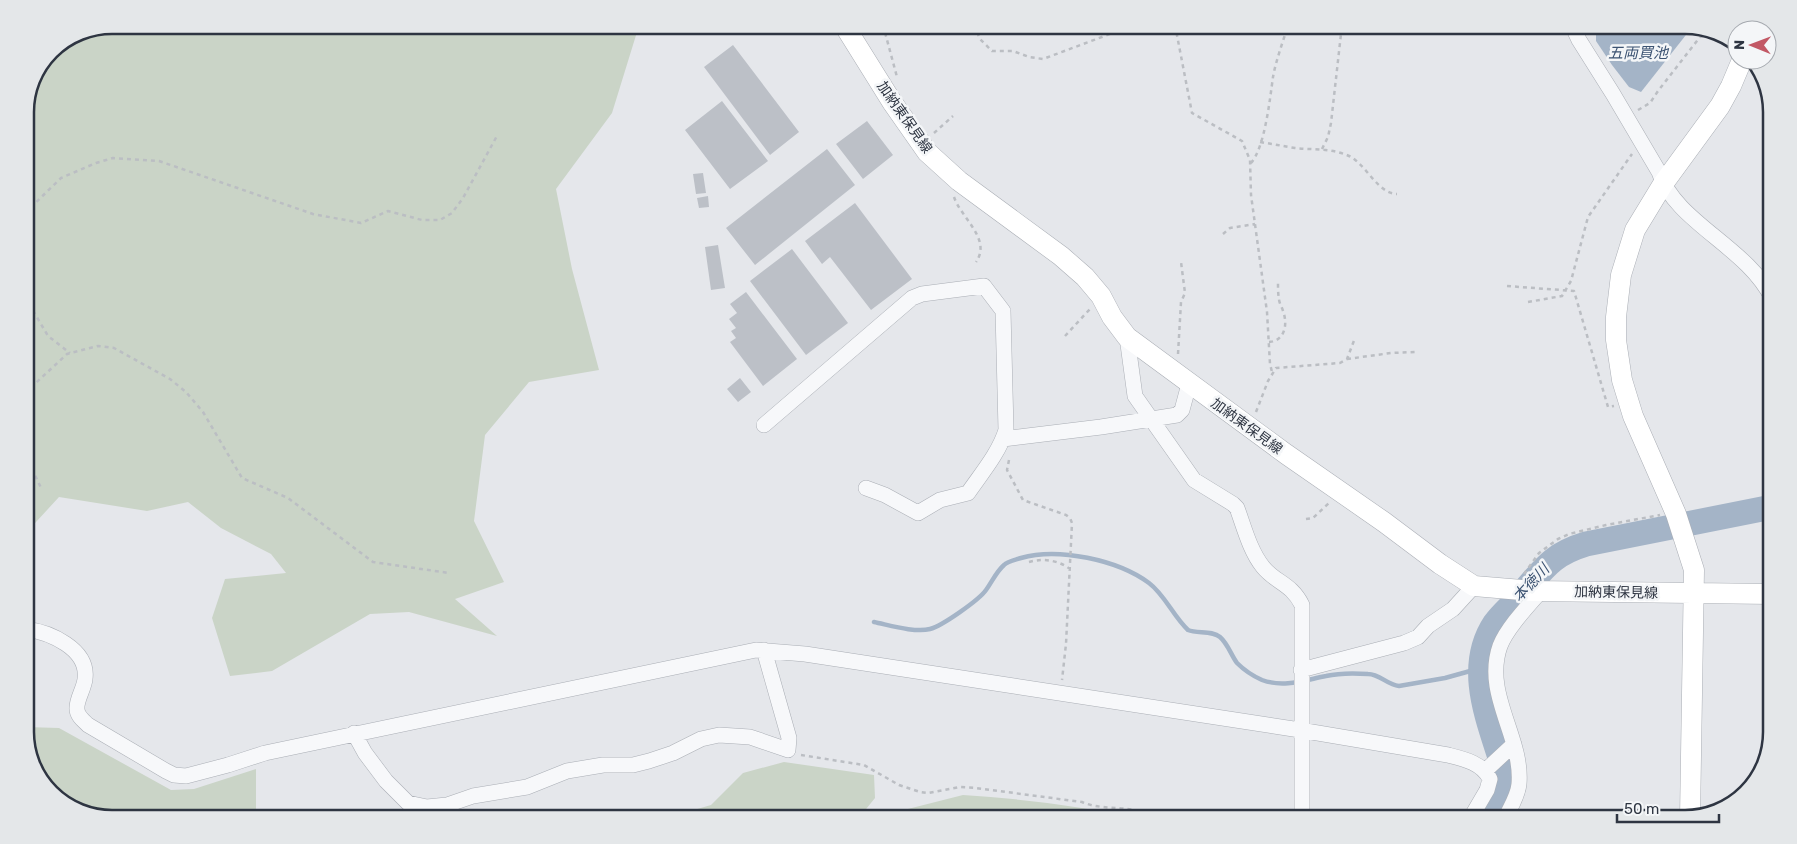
<svg xmlns="http://www.w3.org/2000/svg" width="1797" height="844" viewBox="0 0 1797 844" font-family="Rubik,'Noto Sans JP',sans-serif">
<rect width="100%" height="100%" fill="#e5e7eb"/>
<path fill="#cad4c7" d="M111,25H524L536,34L541,25H642L637,32L612,113L556,189L572,269L599,370L529,382L485,435L474,521L504,582L455,599L497,636L409,612L370,614L272,671L230,676L212,618L225,579L286,573L271,554L221,528L188,502L147,511L59,497L25,534V106L51,50L79,31Z
M25,727L59,728L171,790L194,789L256,769V819H111L78,812L43,785L25,739Z
M784,762L874,775L875,798L858,819H663L711,805L743,773Z
M963,795C1023,799 1082,806 1140,819H892L900,811Z"/>
<path fill="#a4b4c7" d="M1596,25H1686L1693,26L1641,92L1629,87L1612,65L1596,41Z"/>
<g fill="none" stroke-linecap="round" stroke-linejoin="round">
<path stroke="#a4b4c7" stroke-width="4.5" d="M874,622C889,625 915,633 930,629C942,626 979,600 986,590C992,582 996,572 1004,565C1008,561 1015,560 1021,558C1058,547 1118,560 1149,583C1165,595 1173,616 1188,630C1197,634 1212,630 1220,637C1228,644 1231,655 1237,663C1244,670 1253,676 1262,680C1284,688 1305,680 1326,676C1339,673 1354,673 1368,674C1380,674 1387,685 1399,686L1445,678L1481,668"/>
<path stroke="#a4b4c7" stroke-width="25" d="M1486,819C1496,802 1503,787 1503,767C1489,721 1465,668 1495,623C1503,612 1515,603 1523,592C1545,567 1553,554 1586,544L1772,507"/>
</g>
<path fill="#bcc0c7" d="M733,45L799,132L770,155L704,67Z
M722,101L768,161L730,189L685,130Z
M867,121L893,155L863,179L836,144Z
M827,149L855,185L755,265L726,228Z
M703,173L706,193L696,194L693,174Z
M708,196L709,207L699,208L697,198Z
M855,203L912,279L871,310L830,257L822,264L805,241Z
M718,245L725,288L711,290L705,247Z
M792,249L848,323L806,355L750,281Z
M746,292L797,359L763,386L730,342L736,338L731,331L736,328L729,319L737,313L730,304Z
M740,378L751,392L738,402L727,389Z"/>
<g fill="none" stroke-linecap="round" stroke-linejoin="round">
<defs>
<path id="street" d="M1572,25L1579,40L1613,94L1659,172C1675,222 1747,247 1772,298
M1127,337L1135,396L1194,480L1233,504L1237,508C1244,527 1250,551 1263,567C1276,583 1291,583 1302,605V819
M764,425L912,298L922,294L984,286L1003,311L1006,430C999,453 981,474 968,493L940,500L918,513L885,495L866,488
M1003,439L1101,427L1177,415L1182,410L1189,384
M25,629C50,632 89,649 85,679C84,689 76,700 77,709C77,716 84,721 88,725L166,771L174,775L186,776L228,765L265,753L756,650L805,654L1300,730L1448,755C1464,759 1482,763 1490,779L1487,790L1470,819
M1301,670L1404,643L1418,637L1428,626L1453,609L1474,586
M354,733L365,753L386,781L408,803L427,807L447,805L473,796L527,787L567,771L603,765H633L649,761L673,753L701,739L719,735L750,737L788,750L789,738L764,650
M1486,770L1514,744
M1505,819C1510,808 1518,796 1519,784C1523,737 1483,694 1500,646C1507,628 1528,606 1541,591"/>
<path id="secondary" d="M844,25L892,102L927,152L959,181L1061,256L1085,277L1101,296L1112,317L1127,337L1286,454L1384,522L1440,564L1474,586L1533,591L1772,594
M1690,818L1694,570L1676,514L1633,416L1622,380L1616,340V317L1621,275L1635,230L1663,184L1720,106L1731,86L1742,60"/>
</defs>
<use href="#street" stroke="#aaaeb5" stroke-width="16"/>
<use href="#secondary" stroke="#aaaeb5" stroke-width="21"/>
<path stroke="#bbbec3" stroke-width="2.5" stroke-dasharray="4 4" stroke-linecap="butt" d="M883,25L897,77
M974,25L980,39L992,51H1013L1029,57L1043,59L1134,25
M1175,25L1192,113L1242,141L1250,160L1251,195L1267,312L1270,364L1272,372
M1638,110L1650,103L1658,91L1700,37L1718,32
M934,133L953,116
M1260,142C1272,144 1283,146 1295,148C1313,150 1332,148 1349,156C1366,164 1378,194 1397,194
M1322,149L1328,137L1331,123L1342,25
M1251,163C1265,147 1270,98 1273,77C1276,60 1283,42 1288,25
M954,197C961,218 992,239 976,262
M25,213L61,178L96,163L113,158L159,161L313,214L361,223L388,211L422,220H440L452,213L463,198L498,134
M1223,234L1230,228L1255,224
M1507,286L1574,291L1608,407L1614,406
M25,297L48,336L70,353
M1528,302L1562,296L1571,281L1588,217L1632,154
M1065,336L1090,309
M1269,342C1285,341 1288,324 1283,311C1282,307 1279,303 1279,299C1278,294 1278,288 1278,283
M1178,354L1181,302L1185,293L1181,262
M1347,359L1391,353L1415,352
M25,393L67,354L98,346L114,348L170,379L186,392L203,412L242,478L288,498L373,562L449,573
M1256,412L1268,381L1276,368L1340,363L1347,359L1355,338
M25,454L42,490
M1009,460L1007,470L1023,500L1066,515L1070,518L1072,523L1066,644L1062,680
M1306,519L1313,518L1329,503
M1029,562C1043,558 1058,560 1070,569
M1524,574L1539,553L1558,539L1569,534L1606,525L1660,515
M801,755L864,765L899,785L920,792L928,793L960,787L976,788L1082,802C1101,810 1119,806 1138,811C1147,813 1157,816 1166,819"/>
<use href="#street" stroke="#f7f8fa" stroke-width="15"/>
<use href="#secondary" stroke="#fff" stroke-width="20"/>
</g>
<g text-anchor="middle" stroke-width="5" stroke-linejoin="round" paint-order="stroke">
<g font-size="14" fill="#2e3542" stroke="#f4f6f8">
<text transform="translate(905 117) rotate(55)" y="5">加納東保見線</text>
<text transform="translate(1247 426) rotate(36)" y="5">加納東保見線</text>
<text transform="translate(1616 592) rotate(1)" y="5">加納東保見線</text>
</g>
<g font-size="15" font-style="italic" fill="#3c5372" stroke="#f4f6f8">
<text x="1638" y="58">五両買池</text>
<text transform="translate(1531 583) rotate(-47)" y="5">本徳川</text>
</g>
</g>
<path d="M0 0H1797V844H0ZM112 34H1685A78 78 0 0 1 1763 112V732A78 78 0 0 1 1685 810H112A78 78 0 0 1 34 732V112A78 78 0 0 1 112 34Z" fill="#e4e7e9" fill-rule="evenodd"/>
<path fill="none" stroke="#2e3542" stroke-width="2.5" d="M112 34H1685A78 78 0 0 1 1763 112V732A78 78 0 0 1 1685 810H112A78 78 0 0 1 34 732V112A78 78 0 0 1 112 34Z"/>
<g transform="translate(1752 45) rotate(271)"><circle r="24" fill="#f4f6f8" stroke="#a5a9af"/>
<path d="M0-4L9 19L0 12L-9 19Z" fill="#c25865"/>
<text y="-8" font-size="14" font-weight="bold" text-anchor="middle" fill="#2e3542">N</text>
</g>
<path d="M1617 814v8h102v-8" fill="none" stroke="#2e3542" stroke-width="2.5"/>
<text x="1624" y="814" font-size="15" fill="#2e3542" stroke="#f4f6f8" stroke-width="4" paint-order="stroke">50 m</text>
</svg>
